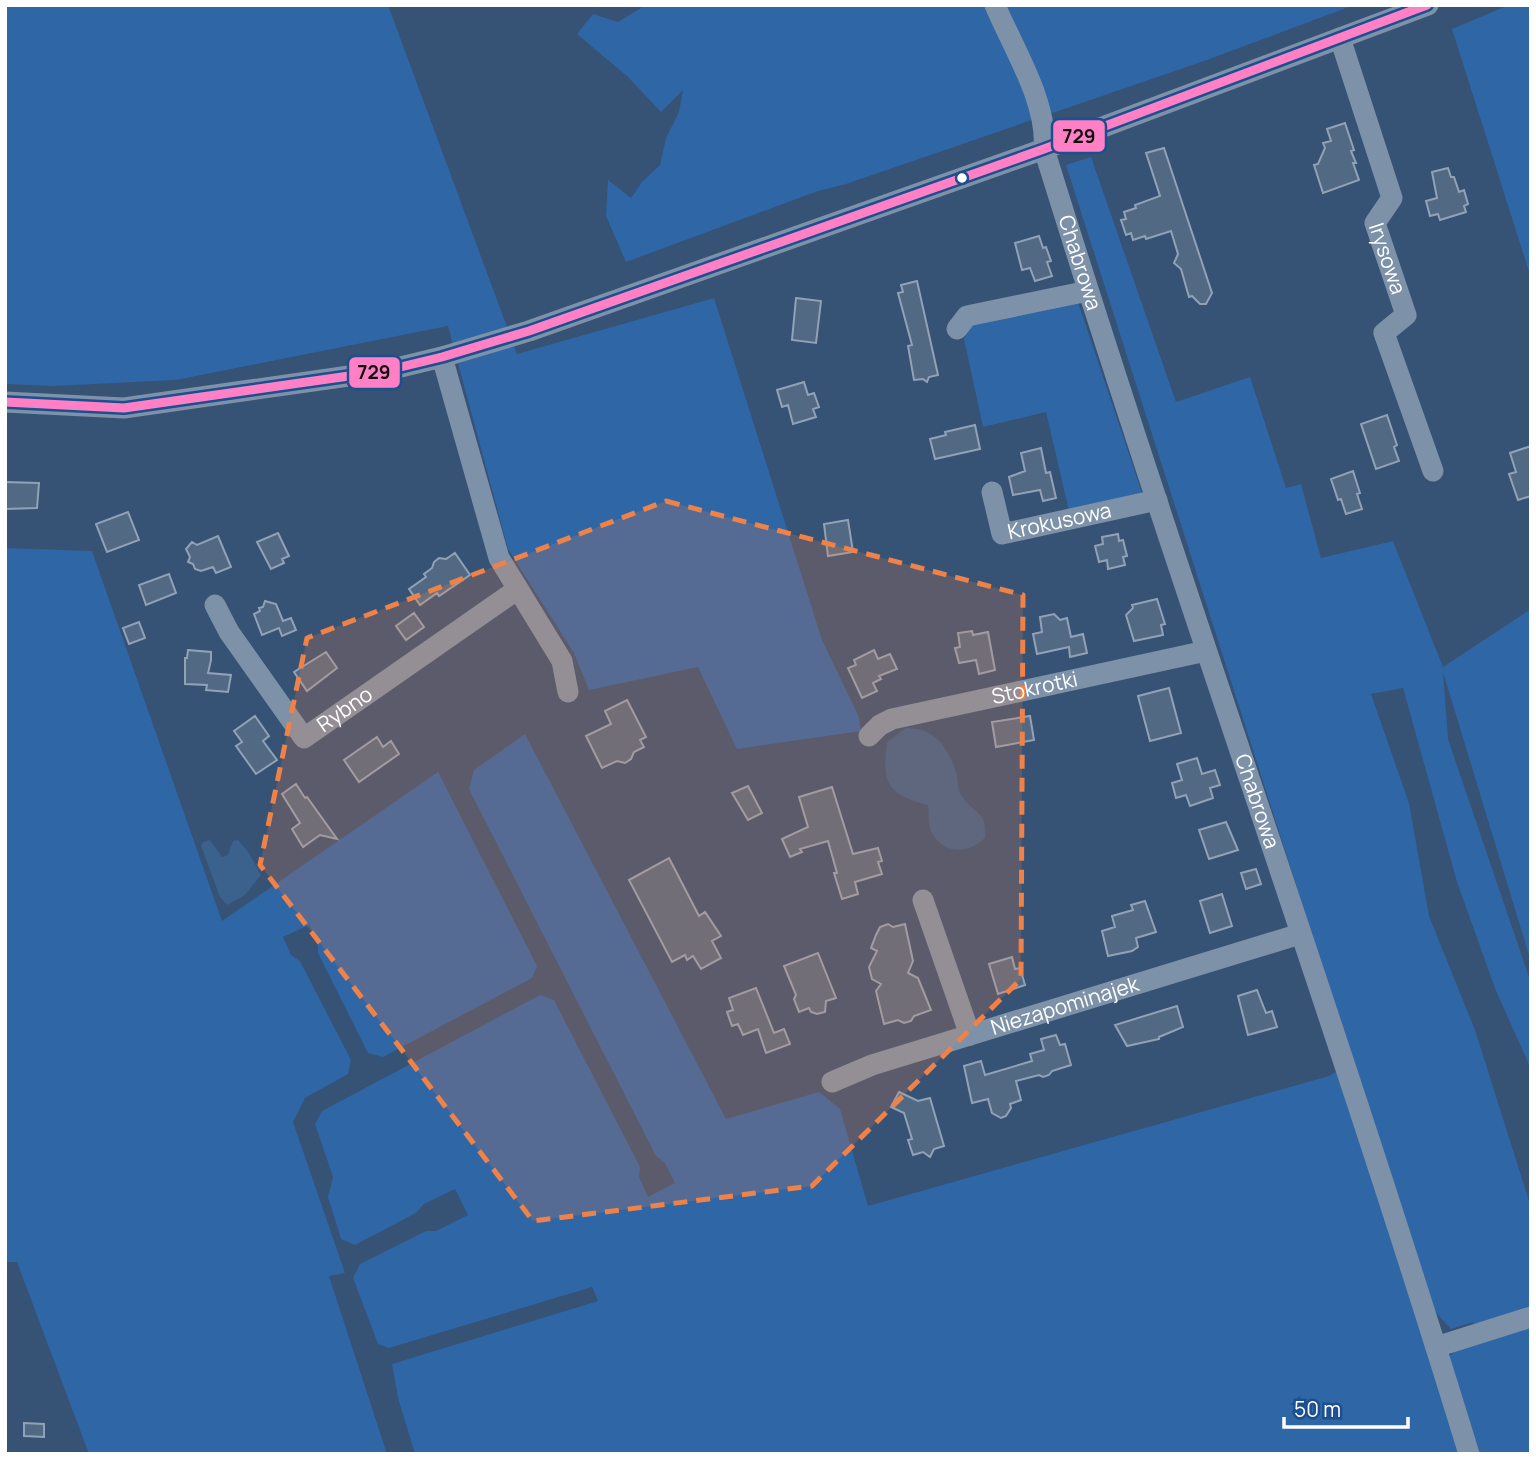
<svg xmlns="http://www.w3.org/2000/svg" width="1536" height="1459" viewBox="0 0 1536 1459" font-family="Manrope,sans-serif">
<rect width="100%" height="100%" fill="#365274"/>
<path fill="#2f66a5" d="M5,5H388L517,354L714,298L822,640L858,715L861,731L737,749L698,667L589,690L574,653L508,549L448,326L176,380L54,386L5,384Z
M640,5H1354L1207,60L846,184L818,191L626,262L606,216L608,180L631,198L642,182L660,165L666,138L679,112L683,90L661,112L628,77L577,34L593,14L618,22L641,8Z
M1509,5H1531V278L1452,29Z
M1091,157L1176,402L1250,377L1286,488L1301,484L1321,558L1393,541L1443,667L1531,609V962L1443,672L1448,739L1531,983V1069L1496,991L1457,882L1403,688L1371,694L1409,803L1429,916L1475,1030L1531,1207V1454H1475L1446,1360L1458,1348L1479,1341L1473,1322L1451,1329L1431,1307L1066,165Z
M1078,302L1143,496L1069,511L1046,412L983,427L964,339L974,322Z
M5,548L92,551L222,921L438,772L537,966L532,978L383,1057L368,1053L318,953V941L309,925L283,937L291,955L300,961L351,1060L348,1074L305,1098L293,1122L345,1273L329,1276L387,1454H89L17,1262H5Z
M525,734L726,1119L819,1092L840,1109L868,1206L1329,1076L1337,1071L1463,1454H415L398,1398L392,1364L598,1301L592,1287L389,1348L378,1344L353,1278L360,1264L426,1231H436L468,1215L455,1189L424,1204L416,1213L355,1245L341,1239L328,1197L333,1177L315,1124L322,1111L540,995L554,1000L640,1167L639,1177L648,1197L675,1183L665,1163L656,1156L469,789L474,770Z"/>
<path fill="#3b618d" d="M906,728C934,728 948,746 956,772C958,779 957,786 960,793C971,814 988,809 985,838C970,853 944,856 932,833C928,826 929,814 928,805C887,794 882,784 887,742Z
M210,840L222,857L228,855L233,841L238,840L249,853L261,875L245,895L227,905L220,897L201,846L203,842Z"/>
<path fill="#526984" stroke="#92a2b6" stroke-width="2" d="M1345,123L1354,150L1351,151L1356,163H1353L1359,180L1323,193L1314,165L1318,164L1325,148L1323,143L1331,141L1327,129Z
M1164,148L1212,293L1206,304H1200L1192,296L1189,297L1181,269L1174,263L1178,254L1171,231L1146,239L1145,236L1133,240L1131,233L1126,235L1121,220L1126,219L1124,212L1136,208L1135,205L1160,196L1146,153Z
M1448,168L1451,177H1454L1459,192L1464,190L1468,204L1464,206L1466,212L1440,220L1438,214L1430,216L1426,201L1437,198L1432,172Z
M1039,236L1043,248L1046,247L1051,261L1047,262L1052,276L1035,281L1030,268L1022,270L1015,243Z
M917,281L938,375L929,377L927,382L923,379L914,380L908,346L912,345L898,293L903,292L901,285Z
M796,298L821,301L816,343L792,340Z
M804,382L808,395L814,393L819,407L813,409L816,417L793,424L788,405L782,407L777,390Z
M1387,415L1397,445L1394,447L1399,461L1376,469L1361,424Z
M975,425L980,449L935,459L930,439L946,435L945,432Z
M1531,446V496L1518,500L1509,474L1516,472L1510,453Z
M1041,448L1046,473L1050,472L1056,498L1043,501L1040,490L1013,495L1009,477L1025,471L1021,453Z
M1353,471L1360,493L1357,494L1362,509L1346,514L1341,499L1338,500L1331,479Z
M5,482L39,483L37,508L5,509Z
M128,512L139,540L107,552L96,524Z
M848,520L853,552L828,556L824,524Z
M278,533L289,556L282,559L284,563L271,569L257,542Z
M1118,534L1119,541L1123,540L1127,556L1123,557L1125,565L1108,569L1107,560L1099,562L1095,546L1103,544L1102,537Z
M218,536L231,567L216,573L213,567L201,571L195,569L193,564L188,562L190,557L186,549L192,542L197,545Z
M455,553L470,575L439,596L437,593L420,605L409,589L426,577L424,574L432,568L434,562L439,558L446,559Z
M169,574L176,593L146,605L139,585Z
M1157,599L1165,624L1161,625L1163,635L1134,641L1126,615L1133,608L1132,605Z
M265,601L276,604L283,621L291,618L296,630L282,636L279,628L262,635L254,614L260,611L259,608L263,607Z
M414,613L424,627L406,640L396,626Z
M1054,614L1060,620L1067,618L1071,637L1083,634L1087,653L1070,657L1069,647L1037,654L1033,634L1042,632L1040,617Z
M139,622L145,638L129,644L123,628Z
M972,631L973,635L988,632L995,670L979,674L976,660L959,663L955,648L960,647L958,633Z
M188,650L211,652V660L208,673L231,675L228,692L206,690L207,685L185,684V658H187Z
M874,650L878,659L890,654L897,669L879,676L881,679L873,683L877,691L862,698L848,668L856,665L854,660Z
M326,652L337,668L307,691L294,672Z
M1169,688L1181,733L1150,741L1138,696Z
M627,700L646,737L640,740L644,747L634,752L631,759L625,763L617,761L602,768L586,736L611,724L605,711Z
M255,716L269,736L263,741L277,760L256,774L236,746L242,742L234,731Z
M1030,716L1034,740L996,747L992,722Z
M377,737L383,747L391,741L399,754L359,782L344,760Z
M1197,758L1202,774L1215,770L1220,785L1210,788L1213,798L1190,806L1186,795L1176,798L1172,783L1182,780L1177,764Z
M296,784L305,798L307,797L337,839L320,835L303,847L292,829L300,823L282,794Z
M748,786L762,813L748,820L732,793Z
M832,787L853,854L878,848L882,861L878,862L882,874L855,882L858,894L842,899L834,873H837L828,841L800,849L802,852L790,857L782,839L808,827L799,797Z
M1226,822L1238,850L1209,859L1199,830Z
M669,858L699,916L705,912L721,936L712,941L721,958L701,969L693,956L687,960L685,955L672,962L629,880Z
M1256,869L1261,884L1246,889L1241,873Z
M1222,894L1232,926L1210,933L1200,901Z
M1145,901L1156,932L1136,938L1138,947L1132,951L1108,956L1102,931L1115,927L1112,916L1133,910L1131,905Z
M888,924L893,927L905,924L913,961L908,973L918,978L931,1010L914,1016L911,1021L904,1023L898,1020L884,1024L876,991L881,984L872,979L869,967L877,951L871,948L876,935L880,927Z
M818,953L836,998L826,1001L825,1012L817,1014L811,1012L809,1008L799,1012L794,999L796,995L784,966Z
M1012,957L1015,969L1020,968L1025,985L998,994L989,964Z
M756,988L774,1033L784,1029L790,1044L766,1053L758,1029L743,1035L738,1024L732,1026L727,1012L733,1010L729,998Z
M1257,990L1266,1013L1272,1011L1277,1027L1248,1035L1238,996Z
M1177,1006L1183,1027L1159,1037V1039L1127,1046L1115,1025Z
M1056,1035L1060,1045L1065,1044L1071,1065L1052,1071L1049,1075L1043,1077L1039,1075L1016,1081L1021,1100L1010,1104L1011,1108L1006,1116L1001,1118L992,1113L988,1099L972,1103L964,1066L981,1061L985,1075L1032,1061L1030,1054L1044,1050L1041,1039Z
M899,1092L918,1101L930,1098L944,1146L934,1149L930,1157L923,1152L913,1155L908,1140L912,1139L904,1113L891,1107Z
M24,1423L44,1424V1437L24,1436Z"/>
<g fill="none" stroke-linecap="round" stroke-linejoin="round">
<g stroke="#7d92a8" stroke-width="21">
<path id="s1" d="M995,5C1013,48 1048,102 1044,149C1179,586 1335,1016 1469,1454"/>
<path id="s2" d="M1340,38L1392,198L1375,223L1406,315L1384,333L1433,471"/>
<path d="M957,329L967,316L1088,291"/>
<path d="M442,357L499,558L562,661L568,692"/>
<path d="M5,402L124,408L384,371L442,357L529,331L1044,149L1428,5"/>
<path id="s3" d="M992,492L1002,534L1157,500"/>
<path id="s4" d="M215,605L229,632L304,738L518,589"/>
<path id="s5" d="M869,736L880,725L892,719L1206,651"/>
<path d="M923,900L970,1035"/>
<path id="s6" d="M832,1082L872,1065L1300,934"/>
<path d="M1436,1347L1531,1317"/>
</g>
<defs>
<path id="bus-1" d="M5,402L124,408L384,371L442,357L529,331L1044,149L1427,5"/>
</defs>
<use href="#bus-1" stroke="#1b4f8f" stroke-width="14"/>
<use href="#bus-1" stroke="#ff80c5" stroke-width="9"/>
</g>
<path fill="#ee8249" fill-opacity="0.2" stroke="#ee8249" stroke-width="5" stroke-dasharray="14 9" stroke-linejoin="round" d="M666,501L1023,595L1021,979L812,1186L533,1221L260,865L307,638Z"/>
<circle fill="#fff" stroke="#1b4f8f" stroke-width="2.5" cx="962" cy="178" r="6"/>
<g text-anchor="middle" stroke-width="5" stroke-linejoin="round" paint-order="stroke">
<g font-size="21" fill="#fff" stroke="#1b4f8f">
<text dy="7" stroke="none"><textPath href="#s2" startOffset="236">Irysowa</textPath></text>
<text dy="7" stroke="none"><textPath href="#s1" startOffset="273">Chabrowa</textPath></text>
<text dy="7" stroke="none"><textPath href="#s3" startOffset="102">Krokusowa</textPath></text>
<text dy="7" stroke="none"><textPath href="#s5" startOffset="175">Stokrotki</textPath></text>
<text dy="7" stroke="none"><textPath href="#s4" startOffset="210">Rybno</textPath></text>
<text dy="7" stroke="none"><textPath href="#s1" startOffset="840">Chabrowa</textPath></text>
<text dy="7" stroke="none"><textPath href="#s6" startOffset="245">Niezapominajek</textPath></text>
</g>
</g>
<g stroke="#1b4f8f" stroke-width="2.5">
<rect x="1052" y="119" width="54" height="34" rx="7" fill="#ff80c5"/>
<rect x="348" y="356" width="53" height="33" rx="7" fill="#ff80c5"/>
</g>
<g font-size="19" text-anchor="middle" font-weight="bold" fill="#111">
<text x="1079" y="143">729</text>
<text x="374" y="379">729</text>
</g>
<rect width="1536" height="1459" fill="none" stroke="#ffffff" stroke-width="14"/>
<path d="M1284 1417v10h124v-10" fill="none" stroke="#ffffff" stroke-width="3.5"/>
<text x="1294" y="1417" font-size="21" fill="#ffffff" stroke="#1b4f8f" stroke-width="5" paint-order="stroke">50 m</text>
</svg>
